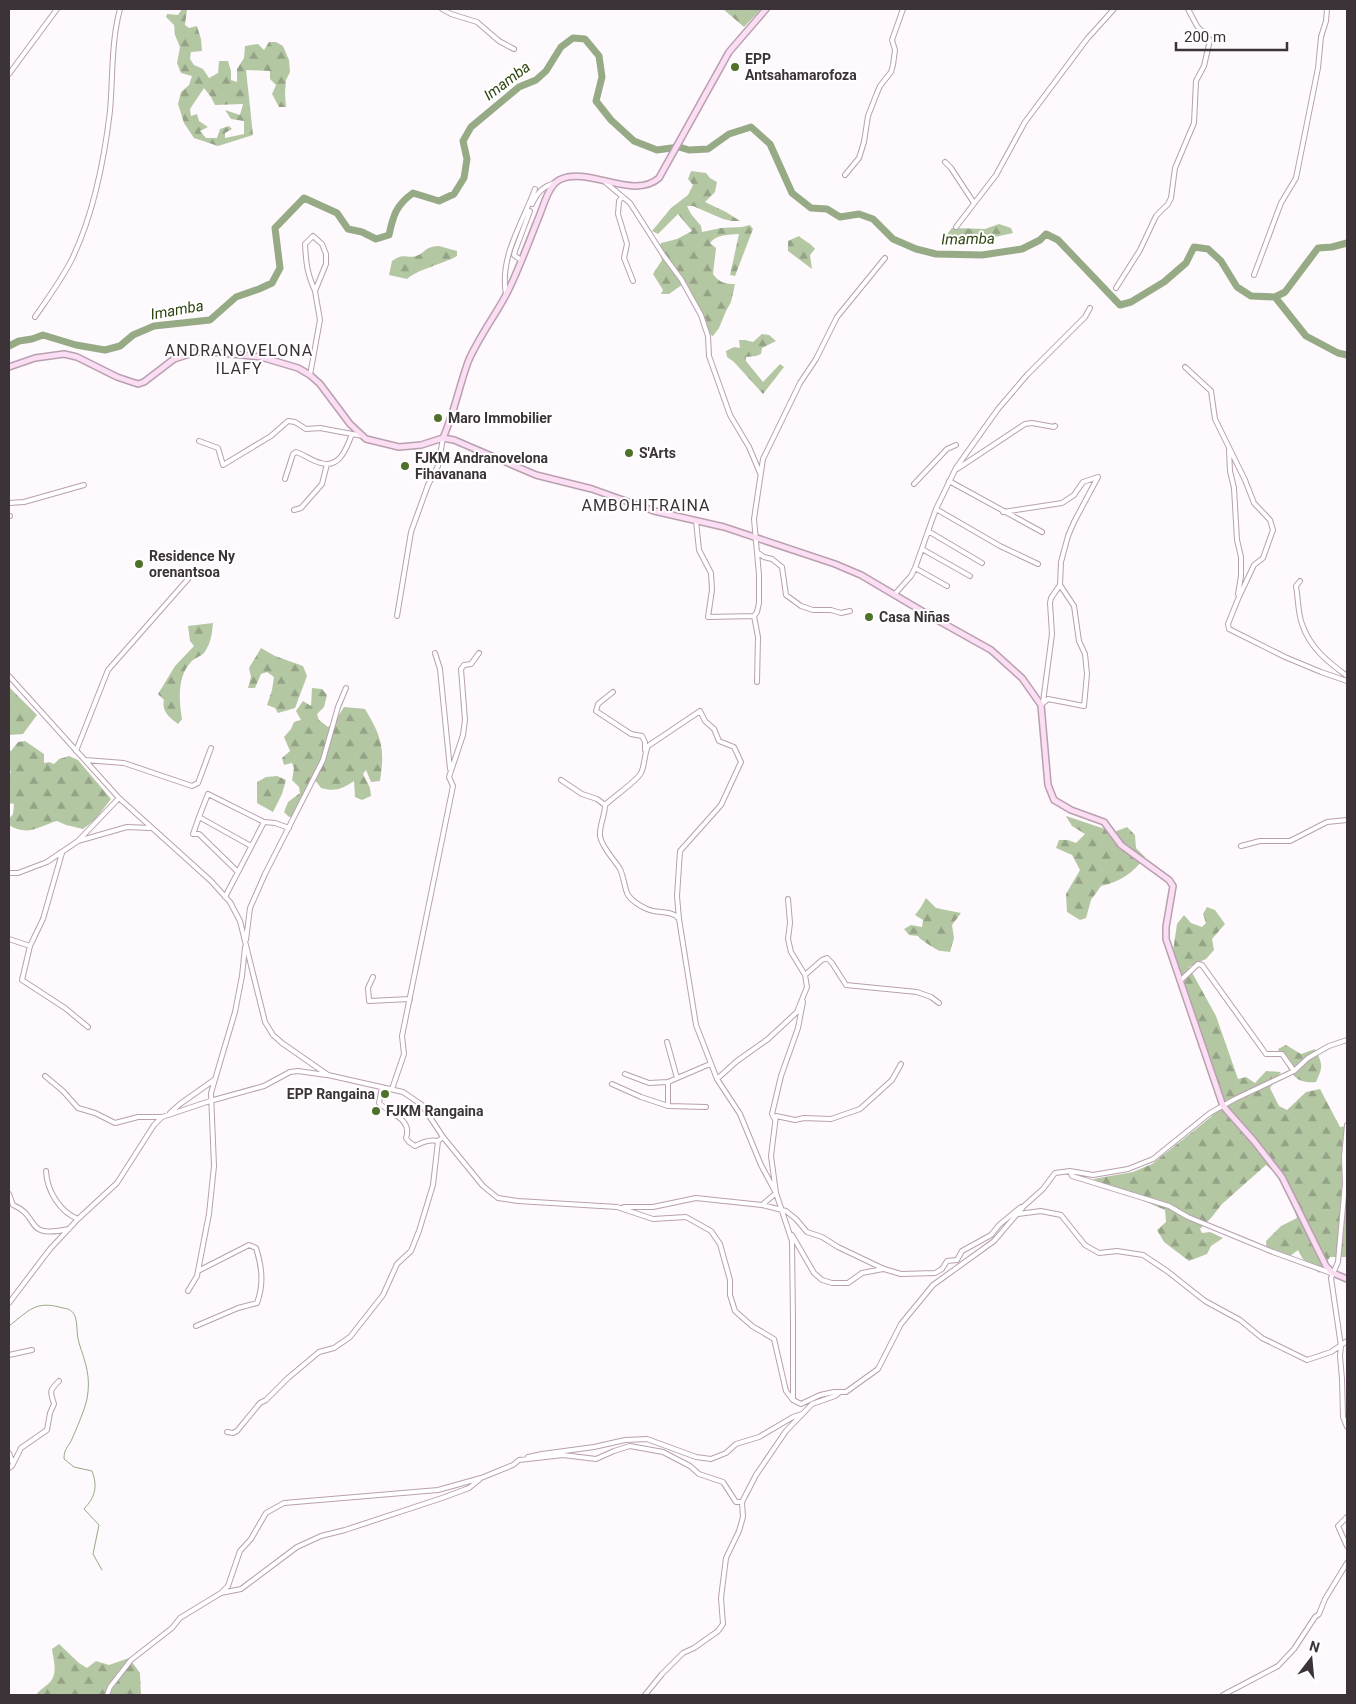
<svg xmlns="http://www.w3.org/2000/svg" width="1356" height="1704" viewBox="0 0 1356 1704" font-family="Roboto,sans-serif">
<defs>
<pattern id="forest-firs" width="22" height="20" patternUnits="userSpaceOnUse" patternTransform="scale(1.25)"><rect width="22" height="20" fill="#b4c7a3"/><path d="M5 1l3.5 6h-7zM16 11l3.5 6h-7z" fill="#94a286"/></pattern>
</defs>
<rect width="100%" height="100%" fill="#fef9fd"/>
<path fill="url(#forest-firs)" fill-rule="evenodd" d="M182,9H187L185,25L189,28L197,26L201,39L202,51L191,52L190,59L194,65L203,69L209,78L218,73L219,61H228L231,71V80L237,82V69L244,58L245,46L258,44L264,50L269,42H276L283,46L289,60L290,72L286,80L285,93L286,107H279L272,94L276,85L270,79V71L246,70L253,135L218,146L194,138L184,123L178,104L181,92L189,85L192,76L181,73L177,63L180,47L175,35L174,25L166,17L167,14L178,15ZM204,88L211,97L215,105L243,104L240,115L225,110L231,119L244,121V134L225,138V133L232,129L229,126L220,129L217,138H206L200,131L208,127L199,121L197,114L191,116L190,109Z
M723,9H761L744,27Z
M691,171L706,173L710,178L717,182L715,192L705,202L726,212L740,221H732L723,219L693,206H687L691,214L701,226L702,232L721,228L742,227L750,225L753,229L735,276L730,275L739,234C728,235 717,234 710,243L716,248L713,274C719,282 724,284 735,284L731,302L726,311L719,328L713,336L707,333L706,320L686,282L669,294H661L663,290L653,274L662,260L658,249L661,243L677,239L692,231L678,214L658,234L652,231L671,208L688,195L693,185L688,179Z
M999,224L1011,228L1013,233L977,241L949,239L948,233L952,228L985,229Z
M799,236C804,241 811,243 815,249L810,255L812,269L788,251V241Z
M439,246L457,251V256C441,265 418,269 407,279L389,275L392,261C404,252 405,259 416,256C426,253 423,247 439,246Z
M762,334L769,335L776,341L762,348L761,354L756,356L746,357V361L763,382L780,364L784,367L763,394L734,362L727,357L726,351L734,347L740,348L739,340H745L753,342Z
M213,623C212,634 211,643 204,653C200,657 194,658 191,662C177,676 179,702 182,719L178,724C170,718 161,711 164,700L158,694L175,666L194,646L190,641L188,626Z
M261,648L275,656L303,666L307,676L295,708L278,713L275,708L267,705L272,690L274,677L267,672L261,674L255,688H248L251,677L249,668Z
M9,687L37,715L23,734L9,735Z
M312,688L322,689L327,695L324,707L317,714L319,720L328,727L335,721L344,707L365,709C382,737 385,749 380,781L371,782L366,770L363,774L370,788L371,796L362,800L355,797L354,781C342,789 335,792 321,788L315,780L297,816L289,817L284,812L288,802L300,793L299,787L292,780L294,768L292,763L284,765L282,758L290,751L284,737L291,729L294,722L301,720L296,711L303,701L311,706Z
M25,741L44,754V763L49,762L54,764L59,759L69,756L78,760L111,799L95,820L83,829L66,825L57,821C39,826 28,837 9,825V819L13,814L14,804L9,803V775L11,772L9,769V750L11,751L18,742Z
M277,776L286,780L282,794L273,812L257,803V782L266,777Z
M1066,816L1114,832L1127,827L1135,835L1136,848L1145,857C1133,873 1120,882 1101,886L1091,900L1086,918L1080,920L1067,912L1066,894L1080,870L1072,855L1056,848L1059,840H1068L1076,843L1085,834L1072,826Z
M926,898L936,908L961,913L952,925L954,938L950,952C949,952 941,951 940,951C937,950 919,939 918,936L909,935L904,929L911,925L922,927L923,920L915,915L921,907Z
M1207,907L1215,910L1225,924L1212,939L1214,950L1206,959L1189,967L1216,1016L1238,1079L1246,1077L1255,1083L1266,1071L1281,1072L1270,1088L1279,1106L1287,1110L1306,1092L1320,1089L1340,1127L1347,1126V1257H1330L1319,1273L1303,1259L1298,1250L1286,1259L1267,1253L1266,1241L1281,1226L1297,1218L1284,1180L1266,1165L1222,1204L1211,1218L1200,1229L1202,1233L1210,1232L1223,1238L1211,1246L1207,1254L1189,1261L1164,1242L1157,1230L1166,1222L1165,1210L1093,1179L1133,1172L1152,1164L1211,1117L1219,1105L1179,987L1173,951L1177,924L1184,915L1191,923L1202,927L1206,923L1203,914Z
M1286,1045L1301,1054L1315,1049C1323,1064 1323,1067 1316,1082C1292,1085 1288,1067 1278,1049Z
M59,1644L79,1663L87,1668L96,1661L109,1665L129,1658L140,1673L141,1695H36C40,1689 47,1686 51,1681C58,1671 53,1659 52,1649Z"/>
<g fill="none" stroke-linecap="round" stroke-linejoin="round">
<path stroke="#97aa86" stroke-width="1" d="M9,1326C30,1310 35,1300 63,1308C69,1309 72,1310 75,1316C78,1324 76,1334 79,1343C86,1364 91,1377 87,1399C84,1412 77,1427 72,1439C68,1448 64,1448 64,1459L74,1467L92,1471C98,1487 95,1497 84,1509L99,1525L93,1554L102,1570"/>
<path stroke="#97aa86" stroke-width="7" d="M1275,297L1285,292L1318,248L1332,247L1347,243
M9,346L19,341L32,339L43,335L76,345L105,350L120,346L133,335L154,326L210,320L236,297L259,289L272,283L280,268L275,228L304,198L337,213L348,229L362,232L376,239L389,235C393,216 396,205 413,193L439,201L454,194L464,178L467,159L463,141L471,127L519,87L536,80L546,71L561,47L573,38L585,39L599,56L602,77L596,101L611,120L634,141L657,150L679,147L689,150L708,149L729,134L751,127L770,144L792,193L811,208L827,209L840,217L859,214L873,219L893,239L916,249L936,254L982,255L1022,249L1040,240L1046,234L1058,240L1120,305L1131,302L1164,282L1186,263L1194,247L1208,249L1221,261L1237,287L1251,296L1275,297L1306,336L1338,353L1347,355"/>
<defs>
<path id="street" d="M442,9L451,14L477,22L499,41L514,49
M9,74L57,9
M945,162L951,168L974,203
M845,175L859,158L864,142L868,116L877,93L880,86L891,72L893,65L895,50L892,40L903,9
M605,182L630,203L664,256L681,279L701,315L708,336L709,356L730,415L749,447L760,473
M622,197L619,201L618,214L627,244L624,258L633,281
M532,204C537,193 543,186 555,183
M956,227L996,175L1025,122L1087,39L1114,9
M521,260L514,255L515,251L530,211
M1254,275L1281,203L1296,178L1318,68L1321,37L1326,21L1327,9
M1116,288L1140,250L1156,216L1168,204L1171,198L1175,168L1194,123L1196,81L1204,66L1210,40L1197,26L1188,9
M506,294C499,257 523,222 535,189
M35,317C48,298 62,279 72,259C94,213 104,162 110,111C113,77 111,42 120,9
M1185,367L1211,391L1215,419L1245,480L1254,503L1270,520L1273,530L1263,558L1254,565L1238,599L1228,624L1229,629L1285,657L1321,672L1347,681
M310,375L320,320L315,291L326,264V254L322,244L313,236L305,244C306,263 307,273 315,291
M199,441L218,448L223,465L271,436L288,421L295,422L306,429L320,428L363,436
M1229,450L1230,471L1234,488L1237,540L1241,557V576L1238,594
M957,469L1025,424L1032,423L1054,427L1055,426
M285,479L293,454L296,452C305,455 312,461 321,463C340,469 347,447 352,434
M949,481L1042,532
M914,484L947,449L956,445
M9,503L24,502L84,485
M936,509L1000,546L1038,564
M294,510L301,508L322,484L327,464
M1003,512L1062,503L1074,495L1083,482L1098,477L1074,522L1068,536L1061,562L1060,585L1074,606L1079,641L1085,654L1087,674L1084,706L1048,699L1041,705
M9,516H10
M696,521L699,550L711,573L712,590L708,617L754,616
M928,531L982,563
M922,549L970,576
M758,553L764,557L772,559L782,567L786,595L801,606L813,610H831L841,613L850,611
M915,568L947,586
M1300,581L1296,586C1298,597 1298,614 1302,624C1310,648 1328,662 1347,676
M894,595L911,576L915,568L936,509L956,468L998,409L1027,375L1085,317L1090,308
M397,616L411,532L428,485L438,466L443,438
M435,653L440,669L450,769
M9,676L119,798L211,881L230,902L240,921L265,1022L273,1035L282,1043L328,1075L403,1092L422,1105L443,1137L483,1186L498,1198L518,1201L617,1207L653,1219L686,1217L711,1231L720,1244L730,1280V1295L735,1311L752,1326L774,1339L786,1391L793,1400L801,1404L820,1395L834,1392H846L878,1369L901,1324L933,1285L994,1241L1024,1206L1043,1189L1055,1173L1070,1171L1093,1175L1128,1169L1153,1159L1210,1113L1235,1099L1294,1071L1308,1058L1329,1046L1347,1040
M757,682L758,637L754,616L757,612L759,603V575L754,519L763,459L800,383L816,359L837,317L885,258
M613,692L598,704L596,711L631,734L642,736L645,742V750
M1043,702L1052,634L1050,603L1051,598L1060,585
M76,751L108,670L188,579
M85,760L124,763L192,786L198,783L211,748
M561,780L582,794L597,799L605,805
M199,817L193,834H199L238,872
M264,822L275,823L289,828
M78,841L119,798
M1241,846L1260,841H1290L1327,822L1347,820
M62,853L43,919L30,946L22,980L65,1008L88,1027
M9,873H18L47,862L78,841L127,827L150,828
M225,897L264,822L208,794L199,817L251,846
M679,919L677,896L680,851L721,805L741,762L734,747L719,741L714,729L705,721L700,711L648,746C644,755 645,765 641,773C637,781 613,797 605,805C605,816 599,826 600,836C602,848 614,859 620,869C624,877 624,887 628,895C633,902 640,906 647,909C658,914 673,910 679,919L696,1025L717,1079L740,1114L761,1165L776,1193L792,1241L793,1321V1400
M9,939L30,946
M246,940L250,908L265,874L323,760L338,707L346,688
M805,975L822,960L827,958L832,963L846,985L917,992L931,997L939,1003
M373,977L368,988L369,1001L410,999
M1181,980L1198,964L1202,965L1266,1054H1282L1294,1071
M667,1042L677,1078
M625,1074L649,1083L668,1082L710,1064
M45,1076L63,1091L78,1108L95,1113L115,1123L138,1117H162
M717,1079L737,1061L768,1039L797,1012L807,987L805,975L791,952L788,939L790,923L788,899
M612,1084L641,1097L668,1106V1082
M382,1087L379,1103C389,1113 413,1119 406,1138L409,1142L415,1146C422,1142 430,1139 438,1141
M392,1089L404,1054L402,1036L453,786L449,777L463,735L465,720L461,669L464,665L471,664L479,653
M668,1106L706,1107
M170,1113L180,1104L214,1080
M775,1120L772,1114L781,1076L798,1028L803,1002
M1347,1125L1344,1157L1345,1184L1338,1262L1331,1278L1341,1346L1340,1356L1342,1379L1343,1417L1347,1427
M46,1171C47,1191 60,1212 78,1219
M1070,1171L1072,1176L1169,1206L1188,1217L1273,1252L1331,1273
M9,1194L13,1205C42,1217 22,1239 69,1229
M762,1205L776,1193L771,1156L776,1116L795,1120L804,1118L831,1119L860,1109L892,1080L901,1064
M624,1207H653L696,1198L762,1205L786,1211L796,1219L807,1232L822,1237L838,1247L884,1269L901,1274L935,1273L942,1269L947,1261L957,1260L962,1251L991,1235L999,1225L1021,1207
M1018,1214L1041,1211L1061,1215L1085,1245L1099,1253L1117,1251L1143,1255L1167,1271L1205,1301L1240,1320L1262,1338L1307,1360L1331,1352L1347,1341
M792,1235L814,1273L822,1280L832,1283H848L862,1273L883,1269
M188,1291L197,1276L209,1214L214,1166L211,1093L235,1012L242,976L245,947
M9,1303L50,1249L78,1219L117,1183L154,1125L162,1117L210,1101L264,1086L290,1072L298,1071L326,1075
M196,1326L238,1308L257,1303C264,1284 262,1267 256,1248L249,1245L198,1271
M9,1355L32,1350
M227,1432L233,1433L237,1431L260,1403L266,1400L288,1378L319,1352L334,1348L350,1337L383,1295L397,1264L411,1251L419,1231L433,1185L438,1141L443,1137
M9,1453L13,1464
M528,1457L542,1454L594,1447L625,1440L647,1439L696,1457L711,1459L726,1453L736,1444L759,1437L793,1417L802,1414
M9,1468L12,1466L21,1448L47,1430L50,1413L54,1404C50,1391 49,1391 59,1381
M1347,1517L1338,1526L1347,1546
M221,1593L241,1589L297,1547L321,1536L345,1530L442,1498L469,1488L479,1480
M107,1695L110,1687L131,1660L172,1628L180,1618L221,1593L228,1586L240,1551L251,1539L266,1513L284,1503L438,1490L481,1478L513,1465L519,1460L563,1455L596,1459L614,1451L630,1446L663,1452L690,1466L699,1474L723,1482L736,1502H742
M645,1695L662,1674L683,1653L694,1648L718,1631L723,1624L721,1598L726,1558L739,1531L743,1517L742,1502L756,1475L786,1431L812,1404L835,1396L840,1392
M1223,1695L1278,1666L1294,1649L1315,1617L1319,1614L1325,1599L1347,1563"/>
<path id="secondary" d="M9,367L35,358L64,354L77,357L117,377L138,384L144,382L174,359L196,352H212L261,357L298,368L310,375L320,384L350,424L366,439L399,447L421,445L443,438L454,440L536,475L592,489L654,511L724,527L835,564L861,575L932,617L991,650L1022,678L1041,705L1048,785L1054,800L1071,810L1104,822L1121,845L1169,880L1173,886L1166,927V939L1223,1106L1254,1141L1282,1177L1326,1266L1333,1273L1347,1279
M443,438C454,413 459,387 468,362C478,338 495,316 507,293C519,269 528,244 538,219C543,208 548,186 559,180C588,165 633,201 659,178L729,52L766,9"/>
</defs>
<use href="#street" stroke="#b8a0b0" stroke-width="6"/>
<use href="#secondary" stroke="#b8a0b0" stroke-width="8"/>
<use href="#street" stroke="#fff" stroke-width="4"/>
<use href="#secondary" stroke="#fbdef3" stroke-width="5"/>
</g>
<g fill="#507129" stroke="#fff" stroke-width="2">
<circle cx="735" cy="67" r="5"/>
<circle cx="438" cy="418" r="5"/>
<circle cx="629" cy="453" r="5"/>
<circle cx="405" cy="466" r="5"/>
<circle cx="139" cy="564" r="5"/>
<circle cx="869" cy="617" r="5"/>
<circle cx="385" cy="1094" r="5"/>
<circle cx="376" cy="1111" r="5"/>
</g>
<g text-anchor="middle" stroke-width="4" stroke-linejoin="round" paint-order="stroke">
<g font-size="14" font-weight="bold" fill="#3c3339" stroke="#fff" text-anchor="start">
<text x="745" y="64">EPP<tspan x="745" dy="16">Antsahamarofoza</tspan></text>
<text x="448" y="423">Maro Immobilier</text>
<text x="639" y="458">S'Arts</text>
<text x="415" y="463">FJKM Andranovelona<tspan x="415" dy="16">Fihavanana</tspan></text>
<text x="149" y="561">Residence Ny<tspan x="149" dy="16">orenantsoa</tspan></text>
<text x="879" y="622">Casa Niñas</text>
<text x="375" y="1099" text-anchor="end">EPP Rangaina</text>
<text x="386" y="1116">FJKM Rangaina</text>
</g>
<g font-size="15" font-style="italic" fill="#2c440d" stroke="#fff">
<text transform="translate(507 81) rotate(-37)" y="5">Imamba</text>
<text transform="translate(968 239) rotate(-1)" y="5">Imamba</text>
<text transform="translate(177 310) rotate(-10)" y="5">Imamba</text>
</g>
<g font-size="16" letter-spacing="1" fill="#3c3339" stroke="#fff">
<text x="239" y="356">ANDRANOVELONA<tspan x="239" dy="18">ILAFY</tspan></text>
<text x="646" y="511">AMBOHITRAINA</text>
</g>
</g>
<rect width="1356" height="1704" fill="none" stroke="#3c3339" stroke-width="20"/>
<g transform="translate(1311 1659) rotate(16)" stroke="#ffffff" stroke-width="4" paint-order="stroke">
<path d="M0-4L9 19L0 12L-9 19Z" fill="#3c3339"/>
<text y="-8" font-size="14" font-weight="bold" text-anchor="middle" fill="#3c3339">N</text>
</g>
<path d="M1176 42v8h111v-8" fill="none" stroke="#3c3339" stroke-width="2.5"/>
<text x="1184" y="42" font-size="15" fill="#3c3339" stroke="#ffffff" stroke-width="4" paint-order="stroke">200 m</text>
</svg>
